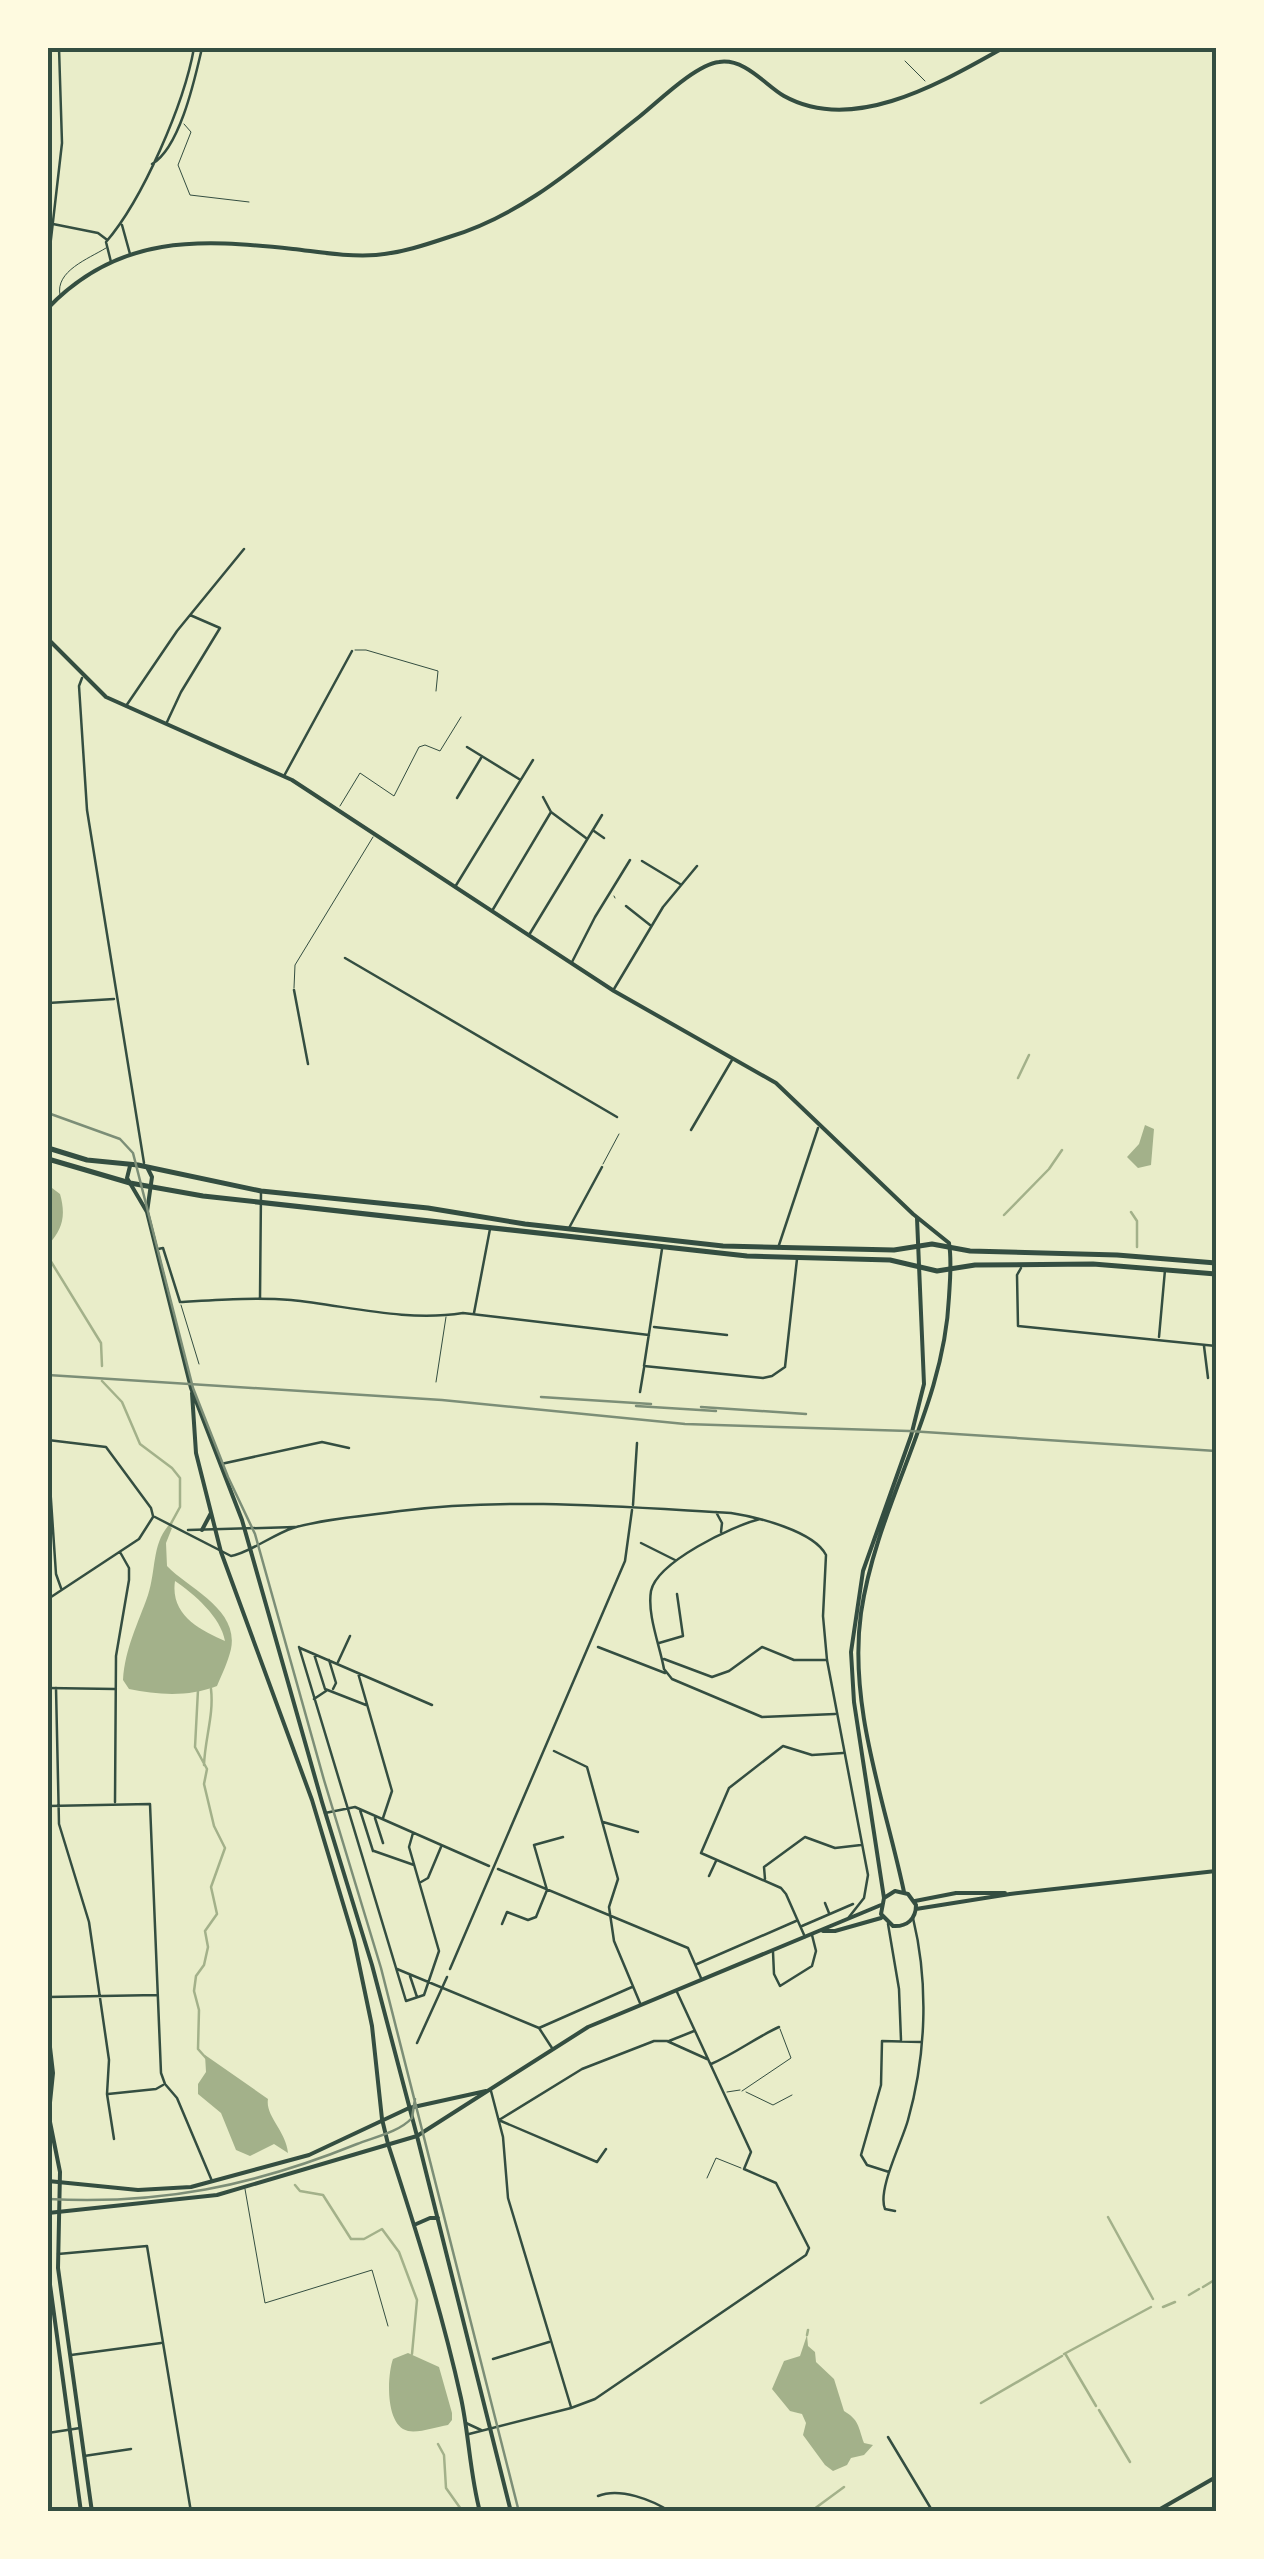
<svg xmlns="http://www.w3.org/2000/svg" width="1264" height="2559" viewBox="0 0 1264 2559" font-family="'PT Sans',sans-serif">
<rect width="100%" height="100%" fill="#e9edc9"/>
<path fill="#a3b18a" fill-rule="evenodd" d="M1145,1125L1154,1129L1151,1165L1138,1168L1127,1157L1139,1144Z
M48,1185L60,1194C66,1215 63,1229 48,1245Z
M168,1526L172,1528L166,1543L167,1566C189,1589 239,1609 231,1649C228,1662 222,1674 217,1686C189,1697 158,1695 129,1689L123,1680C125,1648 138,1624 148,1595C156,1571 152,1545 168,1526ZM175,1581C194,1594 221,1617 225,1641C200,1630 170,1615 175,1581Z
M205,2055L268,2099C265,2116 286,2131 288,2153L274,2144L250,2156L236,2150L221,2113L198,2094V2084L206,2072Z
M807,2335L808,2346L815,2352L816,2362L834,2379L844,2411C859,2420 858,2426 864,2443L873,2445L864,2455L851,2458L847,2465L833,2471L825,2465L803,2435L806,2423L802,2414L790,2411L772,2389L784,2361L800,2356Z
M408,2353L439,2367L452,2413V2420L448,2425C436,2427 420,2433 408,2431C385,2426 387,2376 393,2359Z"/>
<g fill="none" stroke-linecap="round" stroke-linejoin="round">
<path stroke="#a3b18a" stroke-width="2.5" d="M1018,1078L1029,1055
M1131,1212L1137,1221V1247
M1004,1215L1049,1169L1062,1150
M50,1260L101,1343L102,1366
M102,1381L122,1402L140,1444L172,1468L180,1478V1507L168,1529
M198,1690L195,1747L207,1769L204,1784L214,1826L225,1848L211,1887L217,1914L205,1931L208,1947L204,1965L196,1976L194,1991L199,2010L198,2049L206,2058
M204,1765C205,1738 214,1715 211,1689
M295,2185L300,2191L323,2195L351,2239H364L382,2229L399,2252L417,2300L412,2354
M1108,2217L1153,2299
M1203,2287L1216,2279
M1189,2295L1199,2289
M1163,2307L1175,2302
M807,2335L808,2330
M1064,2354L1151,2307
M1066,2355L1096,2406
M981,2403L1062,2356
M1099,2410L1130,2462
M438,2444L444,2455L446,2488L463,2512
M810,2512L844,2487"/>
<path stroke="#344e41" stroke-width="1" d="M905,61L925,81
M184,124L191,132L178,165L190,195L249,202
M60,295C55,271 88,259 106,248
M355,650H366L438,671L436,691
M340,806L360,773L394,796L419,747L425,745L440,751L461,717
M614,896L615,898
M294,988L295,965L373,837
M603,1164L619,1134
M181,1305L199,1364
M436,1382L446,1317
M742,2091L791,2058L780,2029
M727,2092L740,2090
M746,2092L773,2105L792,2095
M707,2178L716,2158L741,2168
M245,2189L265,2303L372,2270L388,2326"/>
<path stroke="#344e41" stroke-width="2.5" d="M345,958L617,1117
M640,1392L644,1368
M633,1505L637,1443
M450,1969L625,1561L632,1510
M417,2043L447,1977"/>
<path stroke="#344e41" stroke-width="2.5" d="M152,164C180,148 195,78 202,48
M53,224L98,233L106,239
M122,225L130,254
M111,262L106,242C143,199 184,104 194,48
M48,265L62,143L59,48
M82,678L79,686L87,810L144,1163
M126,706L177,631L244,549
M167,722L181,692L220,628L190,615
M467,747L519,779
M284,776L352,651
M543,797L551,812L586,838
M457,798L481,758
M594,831L604,838
M642,861L680,884
M455,887L533,760
M626,906L650,925
M492,911L551,812
M529,935L602,815
M572,962L595,917L630,860
M614,989L663,907L697,866
M294,990L308,1064
M48,1003L114,999
M691,1130L732,1060
M569,1228L602,1167
M778,1248L818,1128
M158,1249L163,1248L180,1302C216,1300 255,1297 291,1300C349,1306 405,1322 463,1313L649,1335
M662,1249L644,1366L763,1378L772,1376L785,1367L797,1259
M1021,1268L1017,1275L1018,1326L1216,1346
M260,1298L261,1191
M474,1313L490,1229
M654,1327L727,1335
M1159,1337L1165,1270
M1204,1346L1208,1378
M48,1440L106,1447L151,1508L153,1516L231,1556C247,1554 274,1534 293,1528C327,1518 366,1516 400,1511C508,1497 623,1507 731,1513C757,1517 814,1531 826,1555L823,1616L827,1660L868,1875L864,1898L849,1917
M48,1456L56,1574L61,1588
M221,1464L322,1442L349,1448
M716,1512L722,1523L721,1532
M760,1519C732,1526 657,1562 651,1591C647,1615 660,1646 664,1669L672,1679L762,1717L835,1714
M188,1530L295,1527
M641,1543L675,1560
M48,1599L139,1539L153,1517
M659,1643L683,1636L677,1594
M299,1647L406,2001L424,1995L439,1951L409,1847L413,1833
M598,1647L665,1673
M300,1648L432,1705
M314,1654L325,1689L366,1705
M664,1659L712,1677L729,1671L762,1647L794,1660H825
M329,1660L336,1683L333,1689
M338,1662L350,1636
M358,1673L392,1791L383,1818
M48,1688L115,1689
M56,1688L59,1824L89,1922L109,2060L107,2094L114,2139
M314,1699L326,1691
M554,1751L587,1767L618,1879L609,1907L614,1941L640,2003
M115,1802L116,1656L129,1580V1568L120,1552
M48,1806L150,1804L161,2073L165,2084L177,2098L212,2181
M360,1810L373,1851
M325,1813L355,1807L489,1866
M375,1818L383,1843
M603,1822L638,1832
M374,1851L414,1865
M498,1869L688,1948L701,1978
M709,1876L716,1861
M765,1879L764,1867L805,1837L835,1848L861,1845
M421,1882L428,1878L441,1847
M825,1903L829,1913
M502,1924L507,1912L528,1920L536,1917L547,1890L534,1845L563,1837
M888,1924L899,1989L901,2040
M802,1926L853,1904
M805,1937L786,1894L781,1888L701,1853L729,1788L783,1746L812,1755L843,1753
M773,1952L774,1974L780,1986L812,1966L816,1951L812,1935
M697,1964L796,1921
M397,1969L539,2028L552,2048
M410,1976L417,1997
M48,1997L157,1995
M539,2028L632,1987
M669,2041L694,2031
M711,2064C736,2053 755,2038 779,2027
M491,2091L503,2137L508,2198L571,2407
M108,2094L156,2089L163,2085
M499,2120L582,2069L654,2041H667L707,2059
M501,2121L597,2162L606,2149
M889,2172L867,2165L861,2155L881,2085L882,2041L921,2042
M895,2211L885,2209C877,2190 902,2142 908,2120C926,2056 929,1984 913,1918
M58,2254L147,2246L191,2512
M71,2355L161,2343
M493,2359L549,2342
M466,2423L481,2430
M48,2433L80,2428
M469,2434L571,2408L595,2399L806,2255L809,2248L776,2183L744,2169L751,2152L677,1992
M888,2437L933,2512
M84,2456L131,2449
M598,2496C620,2487 652,2500 671,2512"/>
<path stroke="#344e41" stroke-width="4" d="M48,639L106,697L292,780L614,991L776,1083L913,1214L949,1243C952,1261 950,1279 949,1297C944,1409 877,1503 861,1613C848,1706 885,1802 904,1892
M884,1898L895,1891L908,1894L916,1905C916,1919 907,1927 893,1926L881,1914L884,1898L854,1702L851,1652L863,1571L911,1436L924,1384L917,1218
M915,1901L956,1893H1005
M916,1909L1010,1894L1216,1871
M823,1931H835L881,1918
M48,2030L53,2073L48,2122
M409,2108L486,2091
M49,2117L60,2172L58,2268L92,2512
M389,2147C416,2230 442,2312 461,2398C469,2435 470,2475 480,2512
M414,2225L430,2218H438
M48,2270L81,2512
M511,2512L417,2136L588,2027L881,1905
M1155,2512L1216,2477"/>
<path stroke="#344e41" stroke-width="4" d="M48,308C119,234 199,239 293,249C320,252 348,257 376,255C401,253 425,245 449,237C523,215 579,164 639,117C659,101 695,65 719,62C745,58 765,85 784,96C854,135 942,82 1003,48
M147,1212L152,1177L148,1169
M192,1393L196,1453L221,1552L312,1800L354,1940L372,2026L382,2119L388,2144
M202,1530L211,1513
M48,2181L138,2190L191,2187L309,2155L409,2108
M48,2213L217,2195L417,2136L372,1965L322,1802L242,1520L191,1388L147,1212L127,1178L130,1166"/>
<path stroke="#344e41" stroke-width="5" d="M48,1148L87,1160L138,1165L261,1191L428,1208L525,1224L723,1246L894,1250L932,1244L970,1251L1117,1255L1216,1263
M48,1159L130,1183L203,1196L747,1256L890,1260L937,1271L975,1265L1093,1264L1216,1274"/>
<path stroke="#7c8e77" stroke-width="2.5" d="M48,1113L120,1139L133,1153L193,1388L228,1477L255,1534L324,1780L381,1968L519,2512
M48,2199C160,2205 253,2186 357,2144C375,2137 399,2132 412,2118L415,2099"/>
<path stroke="#7c8e77" stroke-width="2.5" d="M48,1375L442,1400L685,1424L909,1431L1216,1451
M541,1397L651,1404
M636,1406L716,1411
M701,1407L806,1414"/>
</g>
<rect width="1264" height="2559" fill="none" stroke="#fefae0" stroke-width="100"/>
<rect x="50" y="50" width="1164" height="2459" fill="none" stroke="#344e41" stroke-width="4"/>
</svg>
